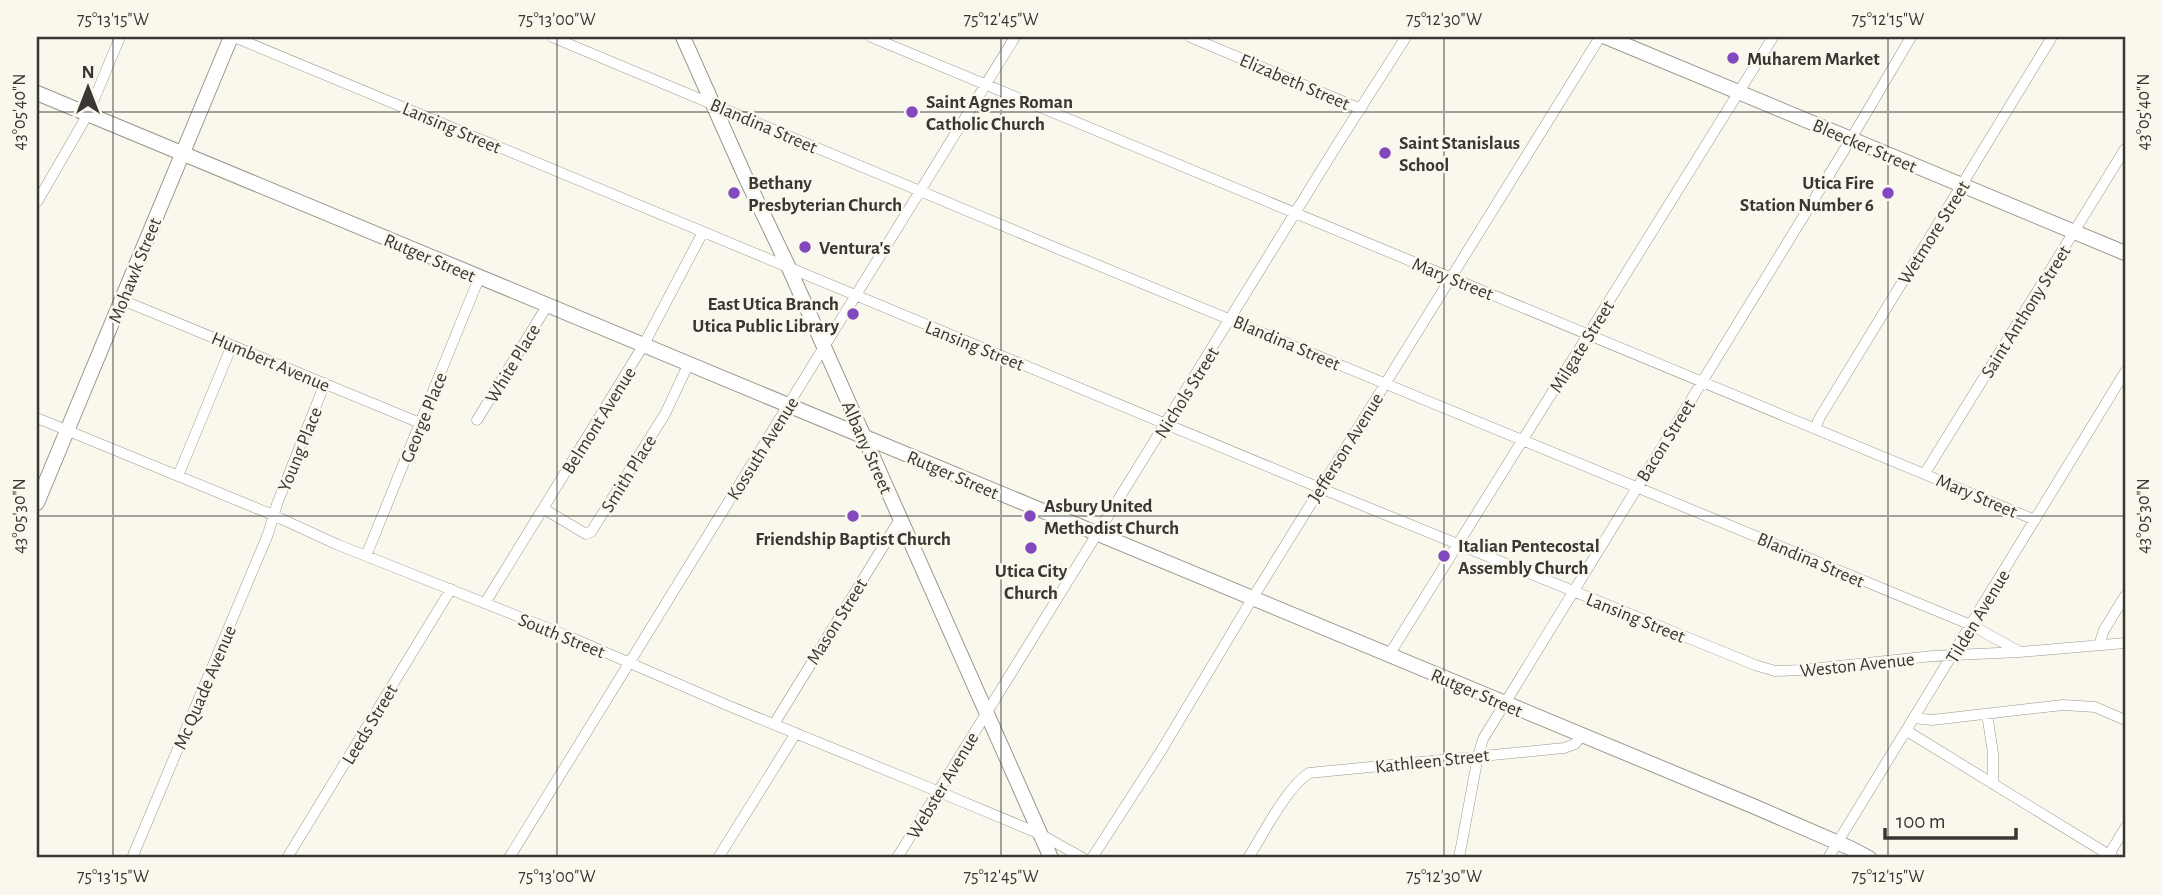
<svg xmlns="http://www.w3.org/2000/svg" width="2162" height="895" viewBox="0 0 2162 895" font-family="'Alegreya Sans',sans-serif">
<rect width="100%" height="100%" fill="#faf7ed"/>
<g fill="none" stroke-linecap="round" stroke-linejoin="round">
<defs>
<path id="street" d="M234,37L1320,488L1755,665L1775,671L1801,670L1933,656L2020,652L2125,643
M552,37L1049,245L1971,625L2020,652
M871,37L2035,520
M1190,37L1361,109
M37,202L88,114L120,37
M122,300L420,423
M37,418L273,515L336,544L570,637L729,706L937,791L1040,834L1083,858
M477,420L547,306
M1815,428L1820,417L2052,37
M1925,473L2125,149
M178,476L232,345
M544,509L586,534L591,532L665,414L688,365
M366,556L479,278
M485,603L643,346L703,232
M2099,645L2104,630L2125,596
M1389,655L1773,37
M1987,714L1993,753V784
M1914,718L1932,720L2063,705L2095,707L2125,720
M774,724L900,519
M1907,731L2114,858
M132,858L268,534L277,504L325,383
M287,858L451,589
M509,858L1015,37
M718,858L796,733
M897,858L1337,145L1406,37
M1092,858L1161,751L1252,599L1600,37
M1248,858C1263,835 1286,788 1309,773L1564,748L1575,744L1582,735
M1459,858L1478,756L1483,739L1851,139L1911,37
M1828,858L2125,372
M2107,858L2125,828"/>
<path id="secondary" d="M683,37L744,174L789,268L1051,858
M1606,37L2125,253
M37,93L1753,806L1850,848L1869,858
M37,503L231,37"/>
</defs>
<use href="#street" stroke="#9a978e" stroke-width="11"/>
<use href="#secondary" stroke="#9a978e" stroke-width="16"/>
<use href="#street" stroke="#fff" stroke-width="10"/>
<use href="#secondary" stroke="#fff" stroke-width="14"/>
</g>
<path fill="none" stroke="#383733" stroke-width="2" stroke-opacity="0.45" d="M113,37V858M557,37V858M1001,37V858M1444,37V858M1888,37V858M37,112H2125M37,516H2125"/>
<g fill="#8248be" stroke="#faf7ed" stroke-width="2.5">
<circle cx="1733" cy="58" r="7"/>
<circle cx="912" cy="112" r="7"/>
<circle cx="1385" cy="153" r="7"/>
<circle cx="734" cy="193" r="7"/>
<circle cx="1888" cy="193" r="7"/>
<circle cx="805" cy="247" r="7"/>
<circle cx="853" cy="314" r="7"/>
<circle cx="853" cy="516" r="7"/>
<circle cx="1030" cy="516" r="7"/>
<circle cx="1031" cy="548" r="7"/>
<circle cx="1444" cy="556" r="7"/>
</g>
<g text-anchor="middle" stroke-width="5" stroke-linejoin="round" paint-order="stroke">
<g font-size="19" font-weight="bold" fill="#383733" stroke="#faf7ed" text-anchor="start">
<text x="1747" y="65">Muharem Market</text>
<text x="926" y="108">Saint Agnes Roman<tspan x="926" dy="22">Catholic Church</tspan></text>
<text x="1399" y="149">Saint Stanislaus<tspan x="1399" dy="22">School</tspan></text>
<text x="748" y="189">Bethany<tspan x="748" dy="22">Presbyterian Church</tspan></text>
<text x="1874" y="189" text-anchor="end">Utica Fire<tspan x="1874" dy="22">Station Number 6</tspan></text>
<text x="819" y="254">Ventura's</text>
<text x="839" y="310" text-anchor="end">East Utica Branch<tspan x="839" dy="22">Utica Public Library</tspan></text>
<text x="1044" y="512">Asbury United<tspan x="1044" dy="22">Methodist Church</tspan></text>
<text x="853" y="545" text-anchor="middle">Friendship Baptist Church</text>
<text x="1458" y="552">Italian Pentecostal<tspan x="1458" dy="22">Assembly Church</tspan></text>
<text x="1031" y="577" text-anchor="middle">Utica City<tspan x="1031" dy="22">Church</tspan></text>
</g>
<g font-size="19" fill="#383733" stroke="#faf7ed">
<text transform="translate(1295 81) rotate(23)" y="7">Elizabeth Street</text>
<text transform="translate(764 125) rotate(23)" y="7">Blandina Street</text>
<text transform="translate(452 127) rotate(23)" y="7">Lansing Street</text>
<text transform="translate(1865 145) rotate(23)" y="7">Bleecker Street</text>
<text transform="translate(1933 232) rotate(-58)" y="7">Wetmore Street</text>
<text transform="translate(430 257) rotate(23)" y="7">Rutger Street</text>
<text transform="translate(134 270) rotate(-68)" y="7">Mohawk Street</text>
<text transform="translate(1453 278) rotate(22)" y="7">Mary Street</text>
<text transform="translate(2025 311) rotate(-58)" y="7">Saint Anthony Street</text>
<text transform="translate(1287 342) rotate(23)" y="7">Blandina Street</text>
<text transform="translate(975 345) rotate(22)" y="7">Lansing Street</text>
<text transform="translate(1581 346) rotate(-58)" y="7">Milgate Street</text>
<text transform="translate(271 361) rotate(23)" y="7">Humbert Avenue</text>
<text transform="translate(512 363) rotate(-59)" y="7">White Place</text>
<text transform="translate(1186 392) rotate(-58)" y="7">Nichols Street</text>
<text transform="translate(423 417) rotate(-68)" y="7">George Place</text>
<text transform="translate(598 420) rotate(-58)" y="7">Belmont Avenue</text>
<text transform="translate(1665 440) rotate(-58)" y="7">Bacon Street</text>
<text transform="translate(868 447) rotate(66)" y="7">Albany Street</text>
<text transform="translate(1345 447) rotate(-58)" y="7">Jefferson Avenue</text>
<text transform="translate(762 448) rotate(-58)" y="7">Kossuth Avenue</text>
<text transform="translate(299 449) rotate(-68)" y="7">Young Place</text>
<text transform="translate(628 473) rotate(-58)" y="7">Smith Place</text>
<text transform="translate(953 474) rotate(23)" y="7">Rutger Street</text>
<text transform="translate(1977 495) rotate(23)" y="7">Mary Street</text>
<text transform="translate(1811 559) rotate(23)" y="7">Blandina Street</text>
<text transform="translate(1977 616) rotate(-59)" y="7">Tilden Avenue</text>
<text transform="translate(1636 617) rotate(22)" y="7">Lansing Street</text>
<text transform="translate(836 621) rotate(-58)" y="7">Mason Street</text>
<text transform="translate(562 635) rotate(22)" y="7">South Street</text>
<text transform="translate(1857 664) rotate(-6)" y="7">Weston Avenue</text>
<text transform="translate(204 687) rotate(-67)" y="7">Mc Quade Avenue</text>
<text transform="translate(1477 692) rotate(23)" y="7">Rutger Street</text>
<text transform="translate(369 724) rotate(-59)" y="7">Leeds Street</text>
<text transform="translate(1432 760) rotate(-6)" y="7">Kathleen Street</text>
<text transform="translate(942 785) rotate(-59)" y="7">Webster Avenue</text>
</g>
</g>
<rect width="2162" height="895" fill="none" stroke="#faf7ed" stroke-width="77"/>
<g transform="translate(88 88)" stroke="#faf7ed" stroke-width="5" paint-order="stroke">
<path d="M0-5L12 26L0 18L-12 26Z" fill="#383733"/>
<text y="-10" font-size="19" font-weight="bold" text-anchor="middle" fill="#383733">N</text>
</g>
<path d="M1885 828v10h131v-10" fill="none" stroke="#383733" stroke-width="3.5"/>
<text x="1896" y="828" font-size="21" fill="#383733" stroke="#faf7ed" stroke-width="5" paint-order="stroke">100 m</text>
<rect x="38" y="38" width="2086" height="818" fill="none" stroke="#383733" stroke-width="2.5"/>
<g font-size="18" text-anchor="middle" fill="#383733">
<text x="113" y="25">75°13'15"W</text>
<text x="557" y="25">75°13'00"W</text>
<text x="1001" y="25">75°12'45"W</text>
<text x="1444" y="25">75°12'30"W</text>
<text x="1888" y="25">75°12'15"W</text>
<text transform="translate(19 112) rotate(-90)" y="6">43°05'40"N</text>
<text transform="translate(2143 112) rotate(-90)" y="6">43°05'40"N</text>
<text transform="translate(19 516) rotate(-90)" y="6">43°05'30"N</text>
<text transform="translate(2143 516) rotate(-90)" y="6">43°05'30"N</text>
<text x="113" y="882">75°13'15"W</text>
<text x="557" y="882">75°13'00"W</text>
<text x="1001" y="882">75°12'45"W</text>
<text x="1444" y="882">75°12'30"W</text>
<text x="1888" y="882">75°12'15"W</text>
</g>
</svg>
